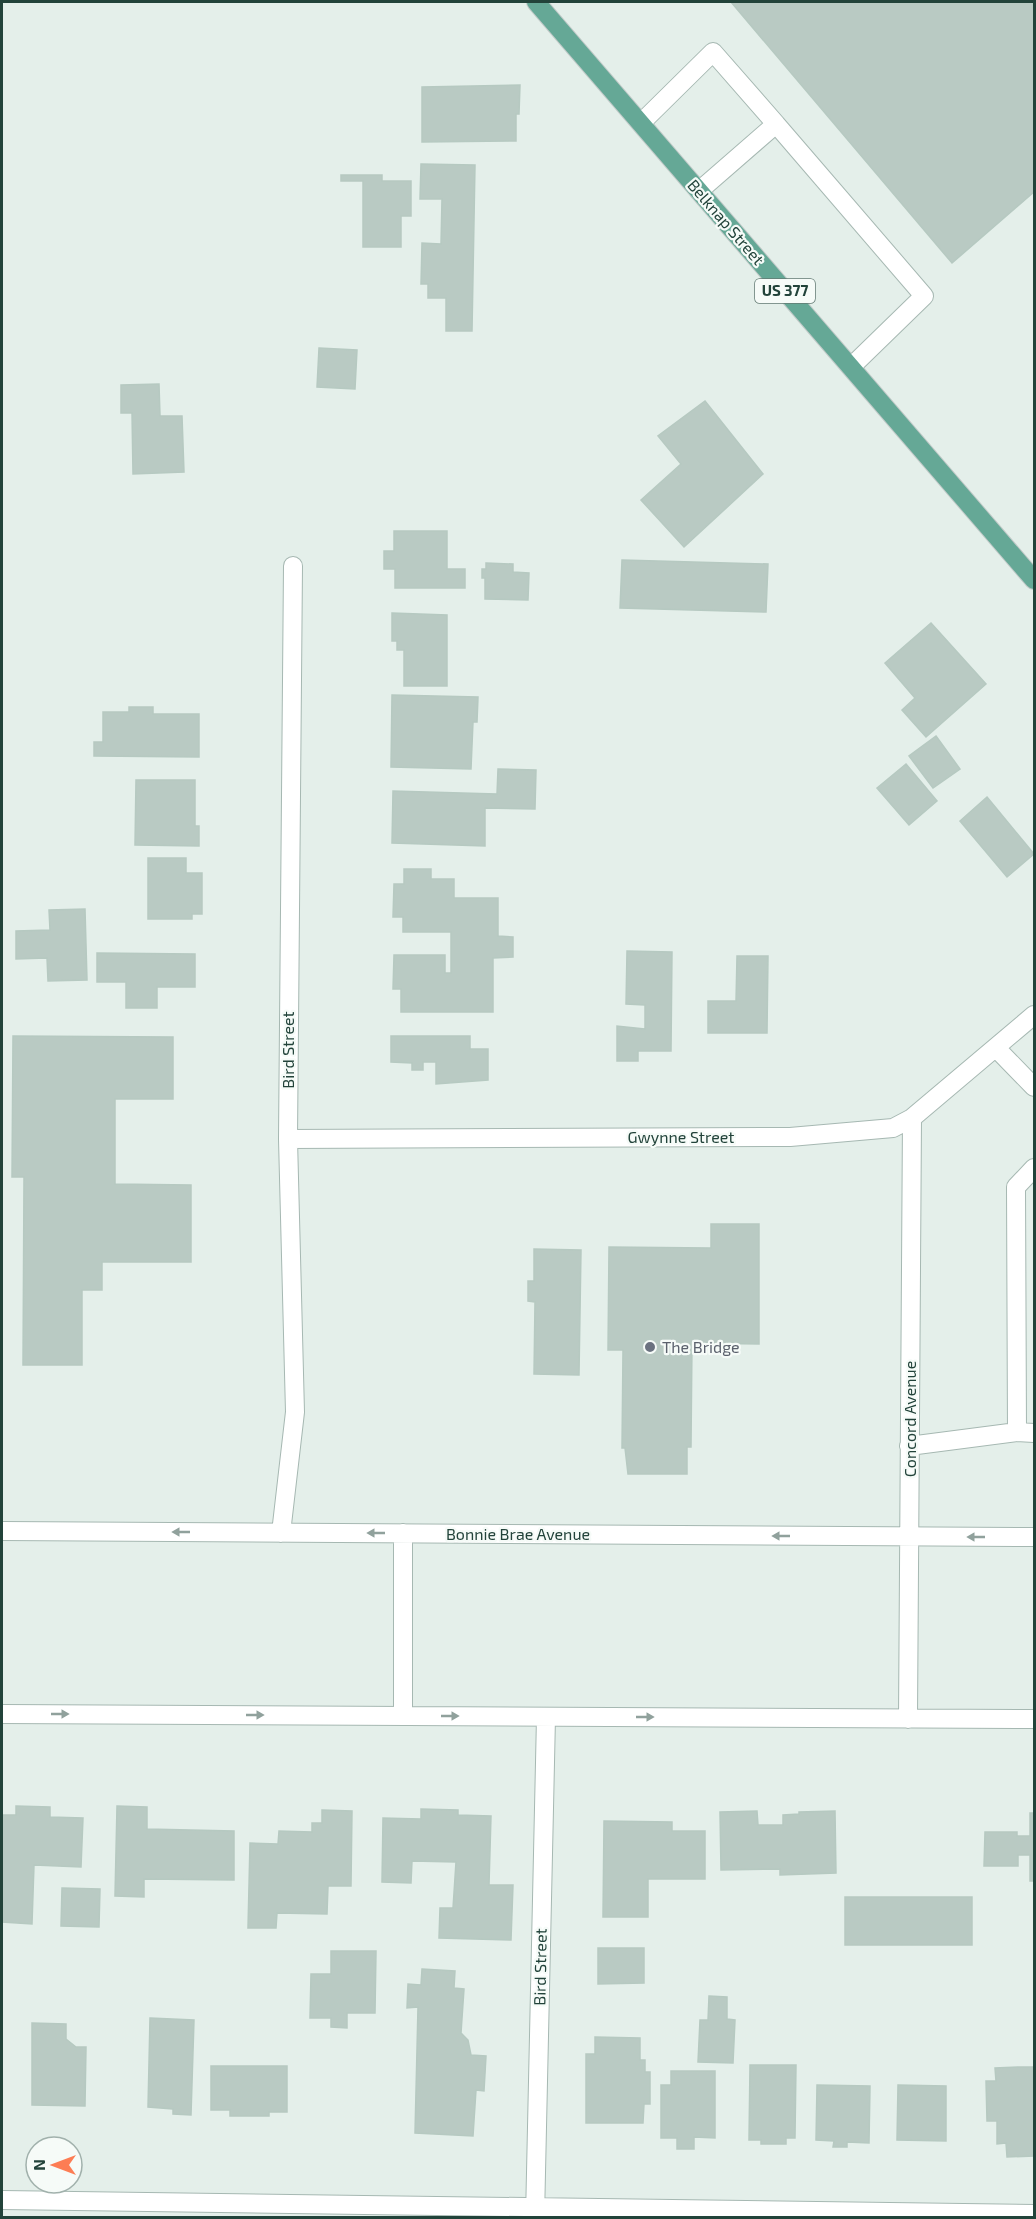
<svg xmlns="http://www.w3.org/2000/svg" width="1036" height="2219" viewBox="0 0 1036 2219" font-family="'Exo 2',sans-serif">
<rect width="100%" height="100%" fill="#e4efea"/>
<path fill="#b9cac3" stroke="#b6c9c1" stroke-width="1.5" d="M731,2H1034V192L952,263Z
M520,85L519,114H516V141L422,142V87Z
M421,164L475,165L472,331H446V298H428V284H421L422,243L441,244L442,199H420Z
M341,175H382V181H411V216H401V247H363V181H341Z
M319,348L357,350L355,389L317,387Z
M159,384L160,416H182L184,472L133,474L132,413H121V385Z
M705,401L763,474L684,547L641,500L681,464L658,436Z
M394,531H447V569H465V588H395V569H384V551H394Z
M622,560L768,564L766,612L620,608Z
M486,563L513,564V572L529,573L528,600L485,599V578H482V569H486Z
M392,613L447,615V686H404V650H397V641H392Z
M931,623L986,684L926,737L902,710L915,698L885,663Z
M392,695L478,697L477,722H473L471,769L391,767Z
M129,707H153V714H199V757L94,756V742H103V712H129Z
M936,736L960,769L933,788L909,756Z
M906,764L937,801L909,825L877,788Z
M498,769L536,770L535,809L485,808V846L392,843L393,791L497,794Z
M136,780H195V826H199V846L135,845Z
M987,797L1034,854L1007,877L960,821Z
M148,858H186V873H202V914H192V919H148Z
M404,869H431V879H454V898H498V936L513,937V957L493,958V1012H401V989H393L394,955H445V973H451V932H403V917H393L394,884H404Z
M85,909L87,980L48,981L47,958L16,959V931L50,930L49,910Z
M627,951L672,952L671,1051H638V1061H617V1026L645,1029V1005L626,1004Z
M97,953L195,954V987H157V1008H126V982H97Z
M737,956H768L767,1033H708V1001H736Z
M13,1036L173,1037V1099H115V1184L191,1185V1262H102V1290H82V1365H23L24,1177H12Z
M391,1036H470V1049H488V1080L436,1084V1062H423V1070H412V1063L391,1062Z
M711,1224H759V1344L692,1343L691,1447H687V1474H628L625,1448H622L623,1350H608L609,1247L711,1248Z
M534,1249L581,1250L579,1375L534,1374L535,1302L528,1301V1281H534Z
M16,1806L50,1807V1817L83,1818L81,1867L34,1865L32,1924L2,1922V1815H16Z
M117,1806L147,1807V1829L234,1831V1880L144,1879V1897L115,1896Z
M421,1809L458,1810V1815L491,1816L489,1885H513L511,1940L439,1938L440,1908H453L456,1862L412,1861L411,1883L382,1882L383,1818L421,1819Z
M322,1810L352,1811L351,1886H328L327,1914L277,1913L276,1928H248L250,1843L278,1844L279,1831L312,1832V1823H322Z
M757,1811L758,1825H783V1815L799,1814V1812L835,1811L836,1873L780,1875V1869L721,1870L720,1812Z
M1030,1813H1034V1881H1030V1855H1018V1866H984L985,1832H1017V1836H1030Z
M604,1821L672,1822V1831H705V1879H648V1917H603Z
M62,1888L100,1889L99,1927L61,1926Z
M845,1897H972V1945H845Z
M598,1948H644V1983L598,1984Z
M331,1951H376L375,2013H347V2028L331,2027V2018H310L311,1974H331Z
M422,1969L455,1971L454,1988L464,1989L461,2033L468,2040L471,2055L486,2056L484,2091L476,2090L473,2136L415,2133L418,2007L407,2008L408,1984L421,1985Z
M709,1996L727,1997V2019L735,2020L733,2063L698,2062L700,2020H708Z
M150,2018L194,2020L191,2115L173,2114V2109L148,2107Z
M32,2023L66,2024V2039L76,2047H86L85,2106L32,2105Z
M595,2037L640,2038V2060H645V2072H650V2104H644L643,2123H586V2054H595Z
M750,2065H796L795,2138H786V2144H761V2140H749Z
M211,2066H287V2112H269V2116H230V2110H211Z
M1018,2067H1034V2156L1007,2157L1006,2143L997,2144V2121H987L986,2081H996L995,2068Z
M671,2071H715V2138L694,2137V2149H677V2138H661V2085H671Z
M817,2085L870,2086L869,2143L847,2142V2147H833L834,2141L816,2140Z
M898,2085L946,2086V2141L897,2140Z"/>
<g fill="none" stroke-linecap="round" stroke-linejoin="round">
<defs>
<path id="minor" d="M641,123L713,52L776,124
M699,191L776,124L924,296L851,367
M997,1049L1034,1087
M288,1139L790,1137L893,1128L912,1118L1034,1015
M1034,1168L1016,1187L1017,1432L1034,1433
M909,1446L1017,1432
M2,1531L1034,1537
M281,1533L295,1412L288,1139L293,566
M403,1533V1716
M2,1714L1034,1719
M908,1719L912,1118
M2,2200L1034,2214
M535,2218L546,1717"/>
<path id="major" d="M536,2L1034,580"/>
</defs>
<use href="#minor" stroke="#a6b8b2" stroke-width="20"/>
<use href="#major" stroke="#c1cac8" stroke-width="20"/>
<use href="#minor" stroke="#fff" stroke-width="18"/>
<use href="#major" stroke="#65a896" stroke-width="18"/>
</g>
<defs><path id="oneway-solid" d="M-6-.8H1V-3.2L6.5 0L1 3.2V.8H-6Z" transform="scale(1.5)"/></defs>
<g fill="#90a19c">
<use href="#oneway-solid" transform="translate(181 1532) rotate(-180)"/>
<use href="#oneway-solid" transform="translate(376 1533) rotate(-180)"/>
<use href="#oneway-solid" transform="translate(781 1536) rotate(-180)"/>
<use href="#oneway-solid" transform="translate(976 1537) rotate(-180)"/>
<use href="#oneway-solid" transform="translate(60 1714)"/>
<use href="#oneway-solid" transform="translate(255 1715)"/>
<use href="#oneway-solid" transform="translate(450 1716)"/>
<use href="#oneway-solid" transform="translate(645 1717)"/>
</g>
<circle fill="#6b7280" stroke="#f6fbf8" stroke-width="2" cx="650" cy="1347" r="6"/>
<g text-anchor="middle" stroke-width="4.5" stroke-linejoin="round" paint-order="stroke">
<rect fill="#f6fbf8" stroke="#627a73" stroke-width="1.5" x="755" y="279" width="60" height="24" rx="4.5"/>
<g font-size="15" font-weight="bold" fill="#22433a">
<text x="785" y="296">US 377</text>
</g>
<g font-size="16" fill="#22433a" stroke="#f6fbf8">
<text transform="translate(726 222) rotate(49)" y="6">Belknap Street</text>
<text transform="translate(288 1050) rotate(-90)" y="6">Bird Street</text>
<text x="681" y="1143">Gwynne Street</text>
<text transform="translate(910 1419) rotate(-90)" y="6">Concord Avenue</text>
<text x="518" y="1540">Bonnie Brae Avenue</text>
<text transform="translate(540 1967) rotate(-89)" y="6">Bird Street</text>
</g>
<g font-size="16" fill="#5b616d" stroke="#f6fbf8" text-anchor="start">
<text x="662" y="1353">The Bridge</text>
</g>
</g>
<rect width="1036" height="2219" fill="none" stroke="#22433a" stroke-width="6"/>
<g transform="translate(54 2165) rotate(270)"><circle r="28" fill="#f6fbf8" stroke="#a1b1ac" stroke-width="1.5"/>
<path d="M0-4.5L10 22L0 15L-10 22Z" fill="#fd7d54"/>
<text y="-9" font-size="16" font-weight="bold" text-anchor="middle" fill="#22433a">N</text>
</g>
</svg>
